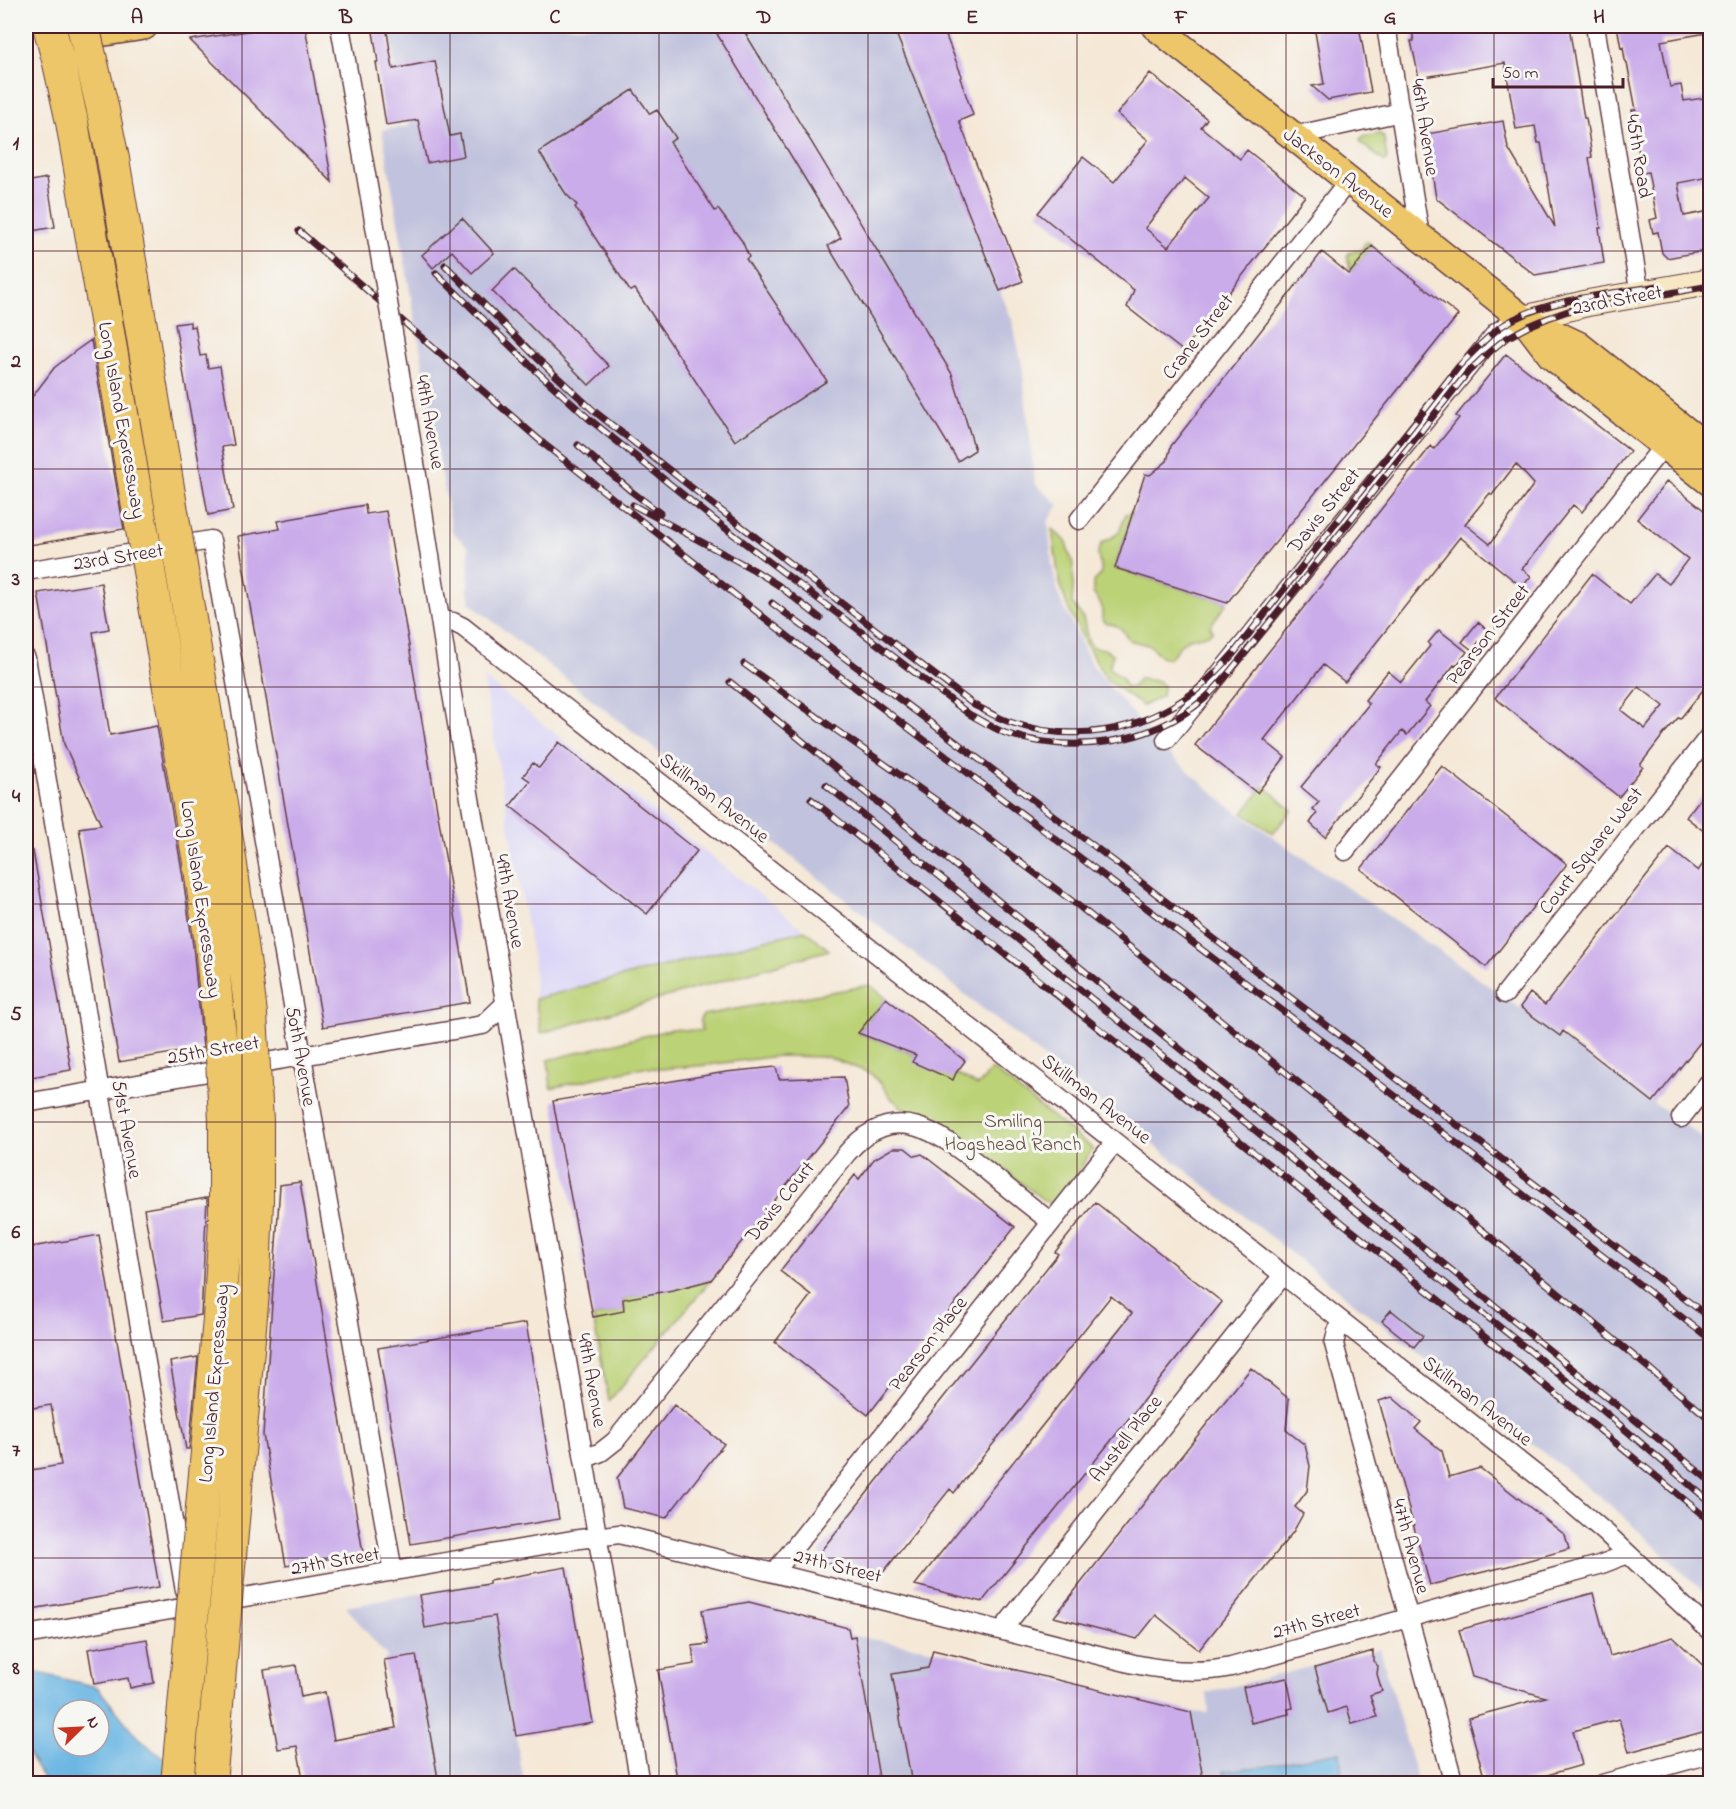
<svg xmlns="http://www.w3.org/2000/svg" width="1736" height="1809" viewBox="0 0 1736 1809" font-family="'Indie Flower',sans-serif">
<rect width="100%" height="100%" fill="#f6f6f2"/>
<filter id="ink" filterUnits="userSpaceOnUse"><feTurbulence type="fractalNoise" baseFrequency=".0167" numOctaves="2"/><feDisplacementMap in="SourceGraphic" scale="12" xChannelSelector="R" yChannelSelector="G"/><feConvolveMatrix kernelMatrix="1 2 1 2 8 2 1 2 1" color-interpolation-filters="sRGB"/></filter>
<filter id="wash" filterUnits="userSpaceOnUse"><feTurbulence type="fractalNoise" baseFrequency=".008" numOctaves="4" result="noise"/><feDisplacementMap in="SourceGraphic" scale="24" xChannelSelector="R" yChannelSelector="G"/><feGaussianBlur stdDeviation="1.35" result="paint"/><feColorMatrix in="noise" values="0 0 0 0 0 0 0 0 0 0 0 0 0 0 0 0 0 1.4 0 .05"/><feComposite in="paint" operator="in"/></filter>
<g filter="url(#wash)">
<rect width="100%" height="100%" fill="#f5e8d7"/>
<path fill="#dbd6f7" d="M483,677L805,930L535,999L534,966Z"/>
<path fill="#c1c2dd" d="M389,26H891L1012,320L1022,365L1035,484L1059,505L1048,521L1052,564L1059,597L1091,664L1157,743L1228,806L1441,952L1710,1143V1598L1613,1507L1088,1093L883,929L471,604L468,590L469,547L452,532L382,130L410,126L398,89Z
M489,1581L524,1783H406L384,1660L388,1658L346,1607Z
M749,1602L855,1636L933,1650L1191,1712L1209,1713L1207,1693L1380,1649L1418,1783H1342L1340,1752L1224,1771L1226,1784L678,1783L658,1670L695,1664L692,1646L708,1643L702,1610Z"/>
<path fill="#bbd276" stroke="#827850" stroke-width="1.5" d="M1379,134L1382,135L1384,138L1387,159L1386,161H1384L1361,143L1360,140L1362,137Z
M1368,242L1372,246L1352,271L1350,270L1347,256L1350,252L1361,250L1365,243Z
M1133,512L1115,568L1227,603L1210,626L1213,631C1204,639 1193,635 1185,641C1178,646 1175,654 1168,659L1161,657L1151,646L1129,640C1123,630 1119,624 1107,624L1102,619V606L1093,593V582C1108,572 1098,566 1098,553C1098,552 1102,543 1102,543C1124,531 1117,535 1126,514Z
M1052,529L1067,542C1066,550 1070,554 1072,561C1075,574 1073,590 1072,603L1083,618L1088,641L1093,647L1104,649L1113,654L1109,668L1122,678L1126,688L1133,687L1139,679L1159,681L1163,686L1162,696L1143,706L1107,680L1085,643L1068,608L1059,580Z
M1264,786L1292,810L1273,833L1243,813Z
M805,930L829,950L541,1033L535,999Z
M870,985L886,998L858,1033C900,1048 940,1064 978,1086L992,1069L1093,1149L1061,1198L1054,1203L1046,1202L966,1140L907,1111L891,1098L882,1085L870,1073L828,1057L778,1056L708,1065L661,1069L643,1067L551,1088L548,1060L672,1029L702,1031L700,1020L703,1015Z
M711,1280L609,1401L593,1317L624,1311L623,1299Z"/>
<path fill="#6ab6e3" stroke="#5a6a87" stroke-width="1.5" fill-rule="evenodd" d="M26,1670L97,1687L134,1733L155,1752L205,1783H46L28,1754L26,1752ZM63,1710H99V1746H63Z
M1340,1752L1342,1783H1226L1224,1771L1265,1766Z"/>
<g id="blocks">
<path fill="#caacea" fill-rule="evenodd" d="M278,26H305L332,182L190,40Z
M372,26H386L393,69L435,61L450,136L460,134L464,156L427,163L418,120L386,125L376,62H378Z
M732,26H741L952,374L975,450L958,461L828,246L841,238L717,34Z
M893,26H942L962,76L960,78L973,115L959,121L1023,281L1000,291Z
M1314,26H1359L1371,92L1328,100L1312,86L1324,84Z
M1411,26H1569L1584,118H1586L1592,157L1589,158L1601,228H1599L1604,263L1535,275L1436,198L1426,134L1503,121L1508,148L1555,227L1541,143H1538L1535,126L1516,129L1505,63L1419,78L1411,41H1414Z
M1617,26H1706V33L1661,41L1670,87L1681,85L1684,101L1710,97V177L1678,183L1684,216L1710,211V250L1667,258L1662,253L1658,232L1653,233L1650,220L1657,218L1648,172L1642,173L1632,110H1636L1633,94L1627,63L1625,60L1623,47L1621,48Z
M1150,73L1207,119L1201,127L1240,159L1247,150L1305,196L1183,351L1127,307L1134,290L1038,213L1083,157L1114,182L1148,140L1117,114ZM1185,178L1209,198L1168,247L1145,228Z
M633,90L650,114L657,110L676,138L670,142L715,211L718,209L742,241L749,257L746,259L827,381L735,441L635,289L630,291L575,207L577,205L566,194L539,152Z
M47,178L55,227L26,232V182Z
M462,218L494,253L472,273L452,251L433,268L422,255Z
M1372,246L1458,315L1227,603L1115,568L1145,474L1150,475L1167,461L1171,446L1322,252L1349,274Z
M514,269L609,366L589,385L514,310L512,311L492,291Z
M190,322V327L195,326L200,356L206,355L208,368L220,366L234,445L222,447L233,510L208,515L175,324Z
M91,340L124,529L30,545L26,516V405L54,368L74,352Z
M1506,354L1630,451L1582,512L1573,505L1539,548L1522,569L1531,576L1522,587L1460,537L1345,682L1323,665L1264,740L1285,757L1257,793L1195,745L1431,446L1434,449L1459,418L1456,416ZM1516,464L1534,484L1490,544L1465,524L1490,493L1492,495Z
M1667,481L1710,515V681L1680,719L1678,718L1663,735L1640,765L1643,767L1619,797L1495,698L1592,574L1630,604L1655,574L1669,584L1688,559L1637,519ZM1639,687L1664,706L1645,729L1621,710Z
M365,505L366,514L386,511L470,1002L323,1027L238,536L280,529L278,521Z
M101,583L109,629L93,632L110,735L157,726L181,865L193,946L203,1048L119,1062L79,828L101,825L64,744L38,593Z
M1478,622L1488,631L1472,650L1462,642Z
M1439,630L1467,652L1456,666L1454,665L1425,702L1430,706L1407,735L1402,731L1376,764L1381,767L1325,837L1310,823L1317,813L1313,809L1319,802L1301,787L1369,704L1365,700L1388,671L1401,682L1430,646L1428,643Z
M559,742L697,851L647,914L510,806L530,781L523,776L533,763L539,768Z
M1442,766L1567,864L1486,967L1361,869Z
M1710,786V836L1686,817Z
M1669,848L1698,871L1710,854V1030L1653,1102L1563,1031L1560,1036L1520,1007L1530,993L1545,1005Z
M26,851H33L71,1070L26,1078Z
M886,998L965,1061L956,1073L953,1080L912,1062L916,1055L858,1033Z
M776,1067L779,1079L844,1077L849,1107L711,1280L673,1290L623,1299L624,1311L593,1317L553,1101L726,1072Z
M893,1148H905L915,1156L922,1154L1015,1227L868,1415L775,1342L811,1295L780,1271L855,1175L859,1179L874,1159Z
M300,1182L363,1553L286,1566L263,1435L280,1185Z
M207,1198L201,1315L164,1321L144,1209Z
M1095,1202L1222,1302L982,1602L915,1585L1132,1313L1111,1296L954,1493L950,1489L881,1575L824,1562L820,1552L1058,1254L1055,1252Z
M99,1235L159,1587L26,1610V1471L61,1465L51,1405L26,1409V1248Z
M1391,1310L1423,1336L1414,1347L1382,1321Z
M526,1323L559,1519L411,1544L378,1348Z
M198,1357L189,1449H186L170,1362Z
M1251,1368L1289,1399L1286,1430L1305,1445L1310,1466L1307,1491L1295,1507L1303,1514L1293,1532L1199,1650L1156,1615L1137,1639L1054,1617Z
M1392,1397L1421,1422L1415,1429L1442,1451L1449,1477L1480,1468L1565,1535L1569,1549L1508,1566L1430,1585L1379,1401Z
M674,1405L724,1444L666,1518L623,1508L617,1478Z
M566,1567L593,1723L516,1736L495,1616L425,1628L419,1595L489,1584V1581Z
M1593,1593L1610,1656L1673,1637L1710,1672V1730L1629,1752L1619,1719L1573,1731L1582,1765L1516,1784H1486L1468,1718L1546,1697L1472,1677L1459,1630Z
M749,1602L848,1628L850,1637L855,1636L880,1784H678L658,1670L695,1664L692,1646L708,1644L702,1610Z
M147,1639L154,1683L130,1688L128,1678L94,1684L88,1649Z
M933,1650L1191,1712L1204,1784H912L892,1674L928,1668Z
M1373,1651V1661L1378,1666L1377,1674L1382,1691L1370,1695L1377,1717L1352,1724L1347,1707L1328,1713L1315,1668Z
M416,1655L439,1784H304L297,1746L278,1749L264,1670L296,1665L301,1697L325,1692L334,1740L396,1728L384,1660Z
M1287,1678L1293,1708L1288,1709L1289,1714L1251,1723L1243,1687Z"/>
</g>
</g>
<g filter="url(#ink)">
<use href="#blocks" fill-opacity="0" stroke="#643d45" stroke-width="1.5"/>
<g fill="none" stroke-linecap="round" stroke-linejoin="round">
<defs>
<path id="street" d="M340,26L379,249
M1386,26L1420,236
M1595,26L1640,295
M1293,136L1401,112
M422,505L448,671L640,1784
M1079,520L1349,180
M26,571L211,540L393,1572
M441,620L453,622L463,627L1558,1492L1606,1533L1710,1631
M26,658L185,1591
M1166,740L1496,333L1509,324L1523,319
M1345,851L1664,445
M1505,994L1710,735
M26,1103L483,1025L506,1003
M1681,1118L1710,1081
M1343,1322L1337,1331L1334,1344L1454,1784
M584,1459L601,1452L615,1441L847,1153C896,1097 940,1134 986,1170C1007,1188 1029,1205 1051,1222
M774,1573L1115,1142
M1002,1630L1283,1275
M26,1635L572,1540L619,1534L1134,1664C1167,1671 1199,1674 1231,1667L1599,1565L1628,1554
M1602,1784L1710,1754"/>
<path id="secondary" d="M1523,319L1588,303L1710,282"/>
<path id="primary" d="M1155,26L1523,319L1578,345L1710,450
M67,33H99L144,26
M1526,322L1552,356L1710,482"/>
</defs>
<use href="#street" stroke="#643d45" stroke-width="21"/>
<use href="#secondary" stroke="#643d45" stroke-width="28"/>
<use href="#primary" stroke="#643d45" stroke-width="30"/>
<use href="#street" stroke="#fff" stroke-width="18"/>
<use href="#secondary" stroke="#f7e8c3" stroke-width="26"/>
<use href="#primary" stroke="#ecc669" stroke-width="27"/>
<defs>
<path id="rail" d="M299,231L544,444L804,649L1402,1101L1710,1339
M445,265L538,359L594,411L719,509L974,705C985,710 996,717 1007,721C1072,744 1139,733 1194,692C1209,681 1221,667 1234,653L1459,366C1472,353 1485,339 1499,328C1540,299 1610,294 1658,286
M436,273L531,366L588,418L712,518L969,714C980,720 993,728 1005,733C1071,755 1150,745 1204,699C1218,687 1229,672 1241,658L1468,372L1488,353L1505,339L1529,326L1548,318L1568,311L1710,286
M578,445L631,491L660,513
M633,505L754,570L778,585L820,618
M772,603L1115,862L1261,975L1710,1318
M744,664L833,728L956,814L1080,907L1487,1234L1710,1419
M730,682L1710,1481
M826,785L1593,1402L1710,1502
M811,799C993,943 1174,1088 1355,1233C1474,1328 1593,1423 1710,1521"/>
</defs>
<use href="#rail" stroke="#4a1f2b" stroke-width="7"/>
<use href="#rail" stroke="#f6f6f2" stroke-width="4.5" stroke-dasharray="14" stroke-linecap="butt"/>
<defs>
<path id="street-bridge" d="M379,249L422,505"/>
<path id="highway-bridge" d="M49,26L59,63L72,122L199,862L211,944L222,1058L225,1122V1222L219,1319L177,1784
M83,26L102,106L113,159L230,858L246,973L251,1014L257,1121V1200L254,1281L210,1784"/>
</defs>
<use href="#street-bridge" stroke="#643d45" stroke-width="21" stroke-linecap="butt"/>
<use href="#highway-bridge" stroke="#643d45" stroke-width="34" stroke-linecap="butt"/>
<use href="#street-bridge" stroke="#fff" stroke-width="18"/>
<use href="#highway-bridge" stroke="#ecc669" stroke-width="32"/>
</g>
</g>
<path fill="none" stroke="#4a1f2b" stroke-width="1.5" stroke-opacity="0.55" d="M242,26V1784M450,26V1784M659,26V1784M868,26V1784M1077,26V1784M1286,26V1784M1494,26V1784M26,251H1710M26,469H1710M26,687H1710M26,904H1710M26,1122H1710M26,1340H1710M26,1558H1710"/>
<g text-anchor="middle" stroke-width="6" stroke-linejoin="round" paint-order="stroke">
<g font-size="20" fill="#4a1f2b" stroke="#f6f6f2">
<text transform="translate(1426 127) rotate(81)" y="7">46th Avenue</text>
<text transform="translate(1640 156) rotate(81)" y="7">45th Road</text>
<text transform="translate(1339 172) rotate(38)" y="7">Jackson Avenue</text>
<text transform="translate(1617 299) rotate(-11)" y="7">23rd Street</text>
<text transform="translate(1197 336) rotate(-52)" y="7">Crane Street</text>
<text transform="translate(123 420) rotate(80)" y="7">Long Island Expressway</text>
<text transform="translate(431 422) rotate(80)" y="7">49th Avenue</text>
<text transform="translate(1323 510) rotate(-51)" y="7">Davis Street</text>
<text transform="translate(118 556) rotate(-9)" y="7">23rd Street</text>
<text transform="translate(1487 634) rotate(-52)" y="7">Pearson Street</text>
<text transform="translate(715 797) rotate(38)" y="7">Skillman Avenue</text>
<text transform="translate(1590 850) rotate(-52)" y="7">Court Square West</text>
<text transform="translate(202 899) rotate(82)" y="7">Long Island Expressway</text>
<text transform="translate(511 901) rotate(80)" y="7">49th Avenue</text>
<text transform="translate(213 1049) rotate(-10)" y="7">25th Street</text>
<text transform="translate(302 1056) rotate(80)" y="7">50th Avenue</text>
<text transform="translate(1097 1098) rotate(38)" y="7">Skillman Avenue</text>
<text transform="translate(128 1129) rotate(80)" y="7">51st Avenue</text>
<text transform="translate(779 1201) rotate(-51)" y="7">Davis Court</text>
<text transform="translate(927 1343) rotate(-52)" y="7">Pearson Place</text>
<text transform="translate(593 1380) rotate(80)" y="7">49th Avenue</text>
<text transform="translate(213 1383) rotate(-85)" y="7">Long Island Expressway</text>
<text transform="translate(1478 1400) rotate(38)" y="7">Skillman Avenue</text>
<text transform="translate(1125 1438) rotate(-52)" y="7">Austell Place</text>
<text transform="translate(1412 1546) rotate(75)" y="7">47th Avenue</text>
<text transform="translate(335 1560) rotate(-10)" y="7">27th Street</text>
<text transform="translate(838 1565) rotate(14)" y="7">27th Street</text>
<text transform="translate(1316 1620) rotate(-15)" y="7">27th Street</text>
</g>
<g font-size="20" fill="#664c3e" stroke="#f6f6f2">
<text x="1013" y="1127">Smiling<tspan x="1013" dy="23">Hogshead Ranch</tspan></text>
</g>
</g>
<rect width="1736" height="1809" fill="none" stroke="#f6f6f2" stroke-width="66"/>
<g transform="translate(81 1728) rotate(66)"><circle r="28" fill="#f6f6f2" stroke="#b1a0a2" stroke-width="1.5"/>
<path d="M0-4.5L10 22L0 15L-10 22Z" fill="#c8321e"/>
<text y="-9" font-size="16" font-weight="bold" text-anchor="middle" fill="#4a1f2b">N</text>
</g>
<path d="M1493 78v9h130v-9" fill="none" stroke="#4a1f2b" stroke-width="3"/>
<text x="1502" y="78" font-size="18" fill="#4a1f2b" stroke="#f6f6f2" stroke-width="4.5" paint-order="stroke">50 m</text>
<rect x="33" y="33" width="1670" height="1743" fill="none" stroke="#4a1f2b" stroke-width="2"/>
<g font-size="20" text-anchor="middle" font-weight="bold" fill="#4a1f2b">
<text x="137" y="23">A</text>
<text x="346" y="23">B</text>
<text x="555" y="23">C</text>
<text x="764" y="23">D</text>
<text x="972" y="23">E</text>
<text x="1181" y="23">F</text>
<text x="1390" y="23">G</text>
<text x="1599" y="23">H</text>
<text x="16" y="149">1</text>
<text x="16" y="367">2</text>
<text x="16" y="585">3</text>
<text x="16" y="802">4</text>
<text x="16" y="1020">5</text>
<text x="16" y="1238">6</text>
<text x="16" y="1456">7</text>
<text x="16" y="1674">8</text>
</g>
</svg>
